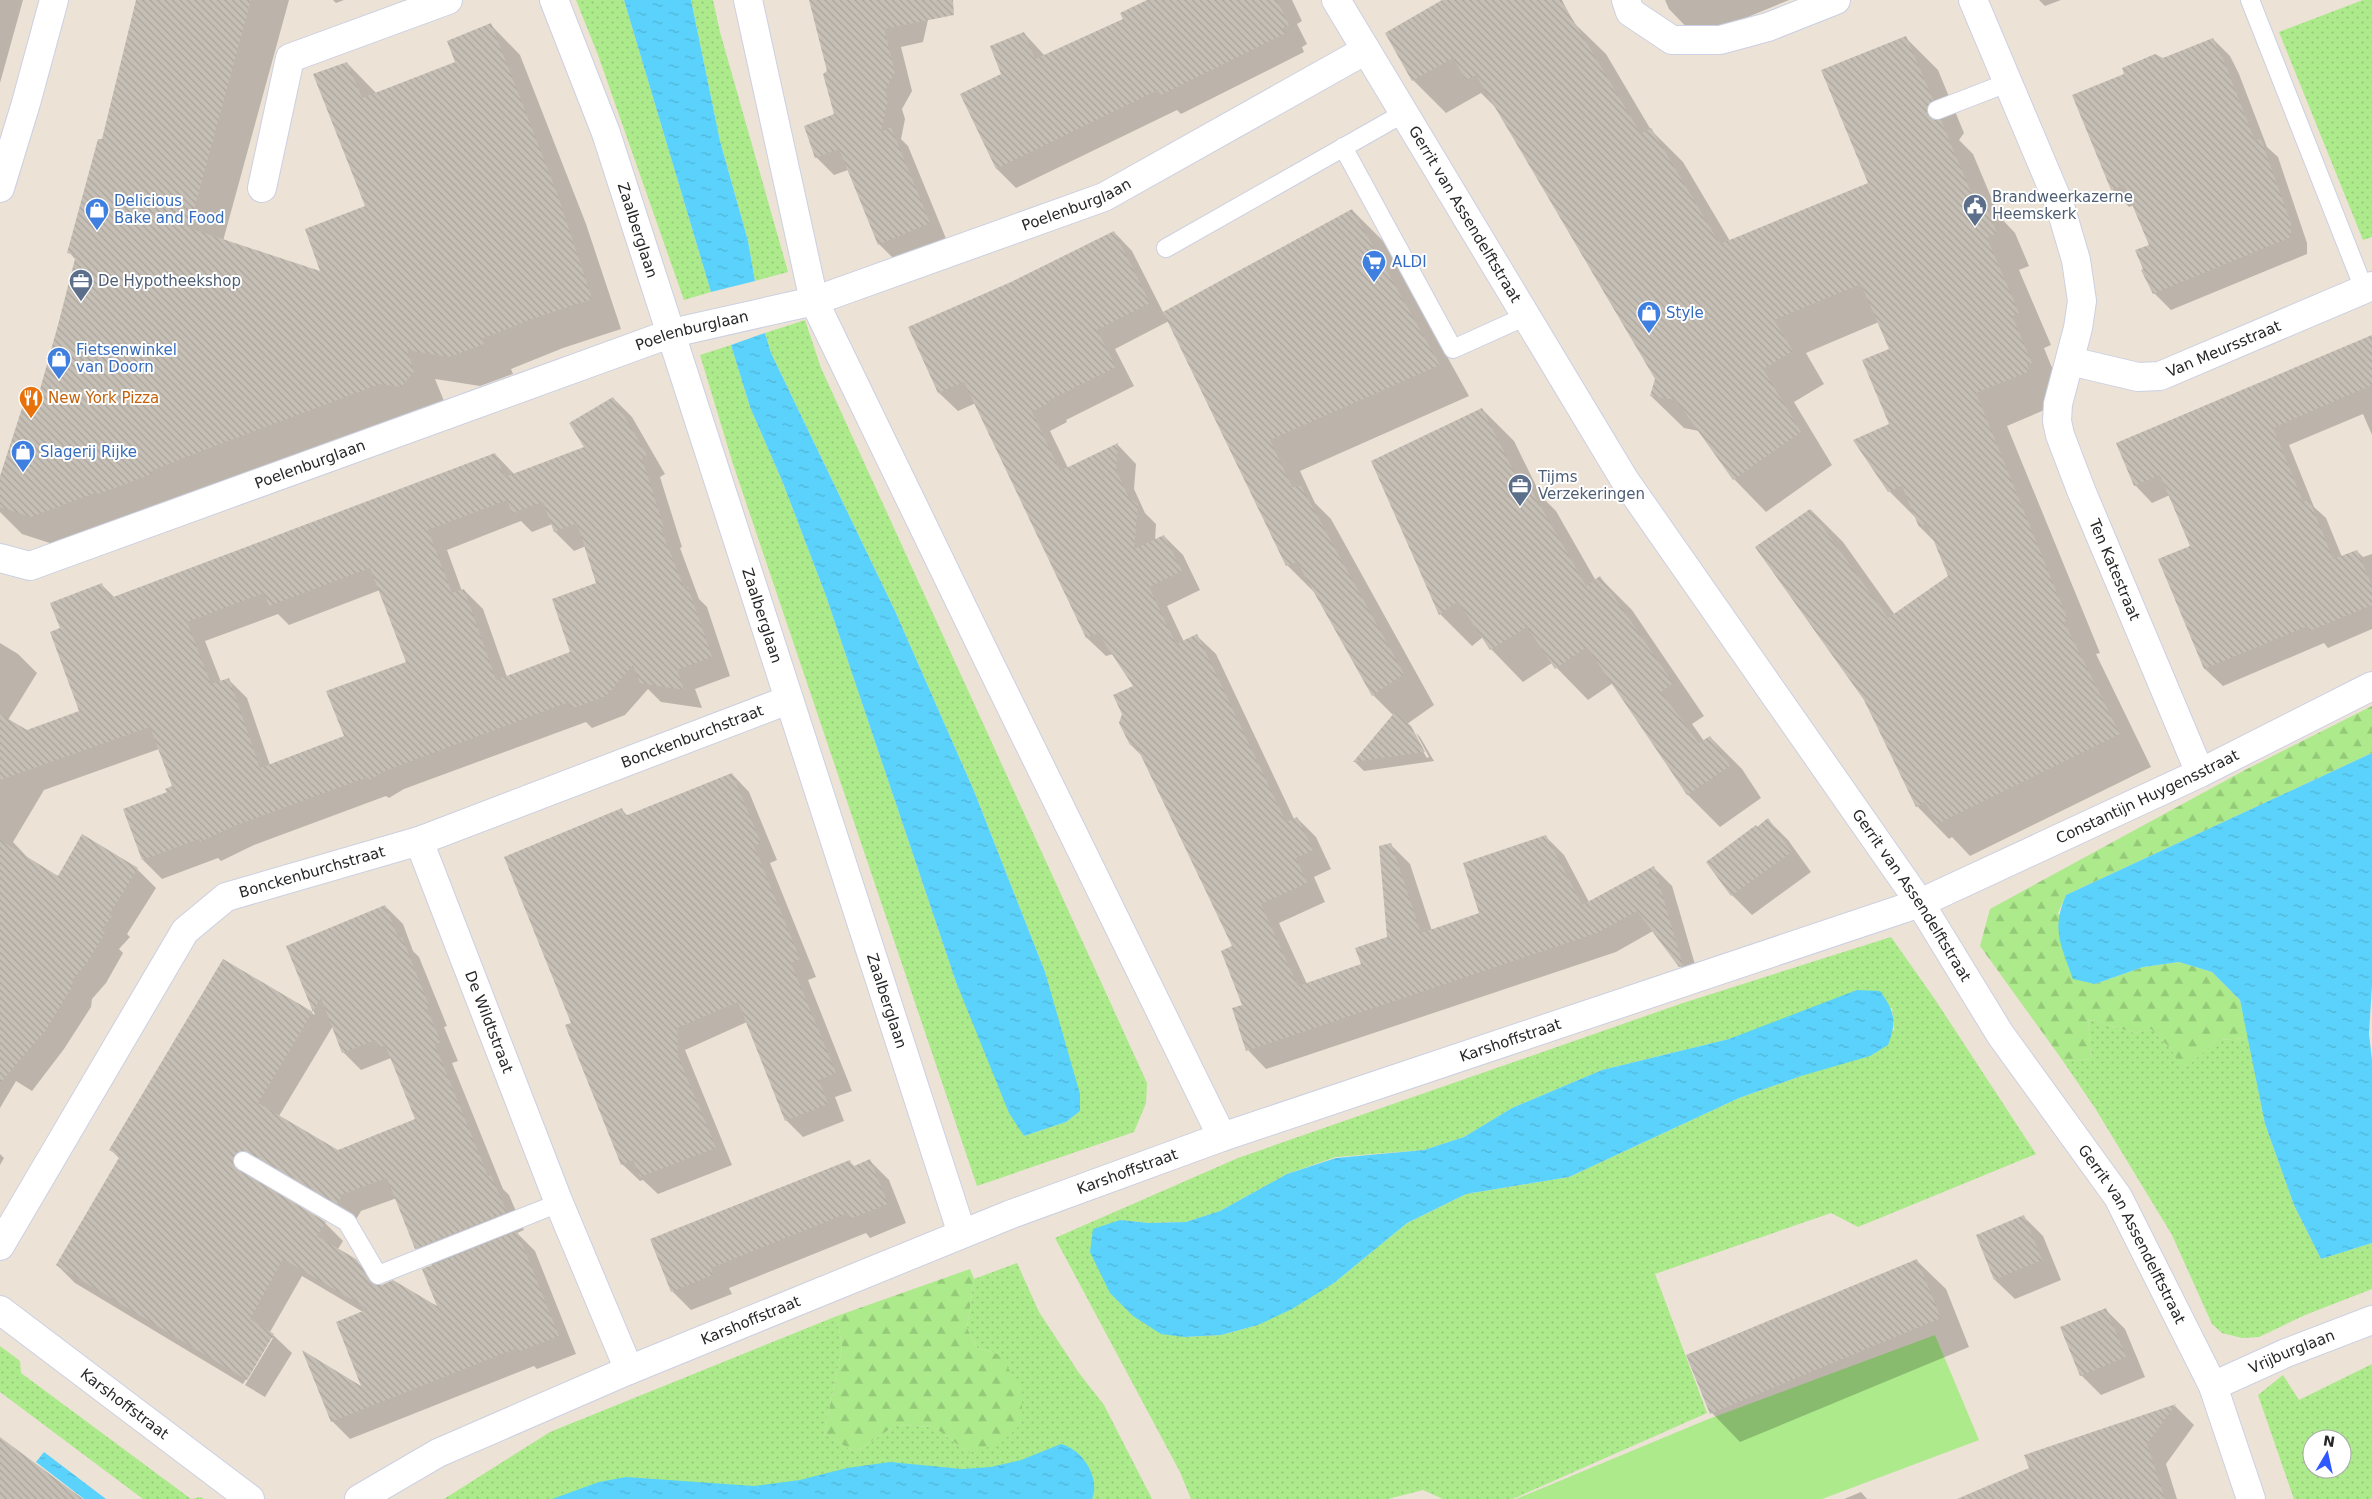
<svg xmlns="http://www.w3.org/2000/svg" width="2372" height="1499" viewBox="0 0 2372 1499" font-family="'DejaVu Sans',sans-serif">
<defs>
<pattern id="grass-dots" width="8" height="8" patternUnits="userSpaceOnUse" patternTransform="scale(1.25)"><rect width="8" height="8" fill="#acea8b"/><path d="M2 2h.1M6 6h.1" fill="none" stroke="#94c978" stroke-width="1.8" stroke-linecap="round"/></pattern>
<pattern id="forest-firs" width="22" height="20" patternUnits="userSpaceOnUse" patternTransform="scale(1.25)"><rect width="22" height="20" fill="#acea8b"/><path d="M5 1l3.5 6h-7zM16 11l3.5 6h-7z" fill="#94c978"/></pattern>
<pattern id="water-ripples" width="26" height="14" patternUnits="userSpaceOnUse" patternTransform="scale(1.25)"><rect width="26" height="14" fill="#5bd2fb"/><path d="M2 4q2-2 4 0t4 0M15 11q2-2 4 0t4 0" fill="none" stroke="#4fb4d7"/></pattern>
<pattern id="building-back-hatch" width="6" height="6" patternUnits="userSpaceOnUse" patternTransform="scale(1.25)"><rect width="6" height="6" fill="#c6bfb6"/><path d="M-1 5l2 2M0 0l6 6M5-1l2 2" fill="none" stroke="#aaa49c"/></pattern>
</defs>
<rect width="100%" height="100%" fill="#ece2d6"/>
<path fill="url(#grass-dots)" fill-rule="evenodd" d="M576,0H624L711,292L684,300L598,55Z
M691,0H713L720,32L788,272L755,281L748,241L720,141Z
M2363,0H2372V237L2363,240L2279,32Z
M805,320L821,368L1147,1083L1146,1103L1134,1132L977,1186L733,464L700,355L731,345L750,407L783,483L826,596L956,982L1024,1136L1066,1122L1080,1111L1045,972L974,791L895,611L771,353L765,333Z
M1891,937L1934,998L2036,1154L1858,1227L1831,1213L1655,1274L1707,1413L1513,1499H1443L1423,1490L1388,1499H1191L1180,1472L1055,1238L1238,1158L1683,1003ZM1892,1008L1894,1030L1801,1076L1739,1098L1569,1177L1466,1194L1407,1223L1334,1283L1258,1325L1221,1335L1184,1337L1120,1220L1149,1223L1186,1222L1220,1211L1287,1174L1336,1157L1424,1150L1464,1137L1512,1108L1602,1070L1729,1039Z
M2088,1019L2135,1033L2151,1029L2172,1050L2183,1070L2217,1040L2248,1038L2265,1124L2294,1205L2321,1259L2372,1243V1289L2305,1315L2259,1337L2242,1338L2222,1333L2212,1324L2172,1235L2095,1108L2063,1061L2091,1059Z
M1017,1263L1039,1312L1079,1373L1104,1405L1152,1499H444L550,1432L837,1316L842,1348L824,1434L855,1452L896,1425L934,1427L969,1453L998,1354L977,1348L967,1328L974,1279Z
M0,1346L20,1361L21,1373L191,1499L201,1497L204,1499H143L0,1392Z
M2372,1364V1499H2294L2258,1395L2283,1375L2299,1400ZM2312,1439H2342V1469H2312Z"/>
<path fill="url(#forest-firs)" d="M2372,706V753L2066,895L2058,913L2095,984L2143,967L2179,962L2212,972L2240,1000L2248,1038L2217,1040L2182,1071L2172,1050L2151,1029L2135,1033L2088,1019L2091,1059L2063,1061L1980,946L1990,909L2245,770Z
M970,1269L974,1279L967,1328L977,1348L998,1354L1022,1388V1423L1001,1443L969,1453L934,1427L896,1425L855,1452L824,1434L842,1348L837,1316Z"/>
<path fill="#acea8b" d="M1935,1335L1979,1440L1822,1499H1516L1706,1420Z"/>
<path fill="url(#water-ripples)" d="M624,0H691L720,141L748,241L755,281L711,292Z
M765,333L771,353L895,611L974,791L1045,972L1080,1094V1111L1066,1122L1024,1136L1009,1113L956,982L826,596L783,483L750,407L731,345Z
M2372,753V985L2369,1034L2372,1060V1243L2321,1259L2294,1205L2265,1124L2240,1000L2212,972L2179,962L2143,967L2095,984L2073,979C2061,945 2051,930 2066,895Z
M1857,990L1880,991C1895,1012 1897,1021 1888,1045L1870,1056L1801,1076L1739,1098L1569,1177L1466,1194L1407,1223L1334,1283L1292,1309L1258,1325L1221,1335L1184,1337L1161,1334L1133,1316L1110,1293L1090,1252L1093,1229L1120,1220L1149,1223L1186,1222L1220,1211L1287,1174L1336,1158L1424,1150L1464,1137L1512,1108L1602,1070L1729,1039Z
M1061,1444C1082,1449 1101,1478 1092,1499H552L599,1482L626,1477L754,1486L800,1480L847,1468L890,1462L962,1469L991,1467L1021,1460Z
M44,1452L106,1499H84L36,1462Z"/>
<path fill="#0003" fill-rule="evenodd" d="M0,0H23L0,83Z
M138,0H289L223,241L322,273L367,207L347,63L377,94L457,62L491,25L520,55L586,224L621,329L563,348L511,369L513,374L480,386L435,379L444,401L431,416L410,413L62,547L22,534L0,512V480L38,401L76,260L69,252L103,141Z
M333,0H344L336,3Z
M812,0H930L932,2L923,42L901,47L912,91L902,109L905,119L901,139L908,146L947,241L897,262L879,244L848,170L834,175L816,157L835,115L828,71Z
M1150,0H1292L1302,21L1297,24L1307,44L1302,47L1304,52L1181,114L1177,110L1016,188L997,169L962,94L1003,75L1024,33L1045,56L1124,19Z
M1445,0H1562L1573,22L1606,54L1651,130L1683,162L1730,241L1870,184L1905,37L1938,70L1964,133L1959,140L1973,154L1999,216L2015,233L2029,266L2019,270L2051,345L2044,348L2063,395L2061,403L2007,426L2100,653L2096,654L2151,767L1970,856L1952,837L1949,839L1917,806L1865,699L1756,548L1811,510L1843,542L1895,615L1949,576L1935,542L1920,527L1917,519L1889,491L1891,349L1879,322L1806,353L1824,384L1794,402L1832,465L1766,512L1734,479L1699,431L1684,428L1651,396L1656,379L1499,111L1481,93L1446,113L1413,80Z
M1665,0H1789L1697,38L1669,9Z
M2039,0H2061L2045,6Z
M2213,39L2230,56L2239,74L2267,147L2278,157L2307,243V254L2171,310L2154,293L2151,245L2134,205L2129,207L2112,189L2163,59Z
M1352,210L1383,241L1469,396L1300,471L1315,503L1331,519L1434,705L1407,724L1427,758L1429,757L1416,733L1420,737L1434,761L1364,771L1355,762L1394,716L1373,695L1317,595L1287,565L1169,321L1115,349L1134,386L1066,420L1067,422L1050,431L1068,468L1118,445L1136,464L1134,489L1145,513L1156,524L1155,541L1164,536L1183,555L1200,590L1167,606L1184,642L1197,636L1216,654L1294,819L1297,818L1316,837L1331,869L1314,877L1325,902L1279,923L1307,984L1362,965L1388,938L1391,845L1410,864L1432,931L1481,914L1545,836L1564,855L1589,902L1654,868L1672,886L1701,985L1699,986L1680,966L1653,931L1616,952L1266,1069L1248,1050L1244,1005L1234,947L1142,756L1131,745L1120,723L1135,687L1113,654L1106,656L1087,638L976,403L958,411L939,393L1012,283L1114,232L1132,251L1164,314Z
M2372,337V435L2363,414L2289,445L2314,507L2326,518L2342,557L2357,551L2363,557L2372,554V629L2328,648L2324,643L2223,686L2205,669L2160,560L2191,547L2170,495L2152,503L2135,485Z
M613,398L632,417L665,474L660,477L682,547L680,548L699,599L707,607L730,676L695,689L702,708L661,702L648,689L625,715L592,728L586,722L404,789L389,798L386,796L254,845L221,861L218,858L162,879L143,860L125,810L168,793L174,787L159,749L44,790L13,842L28,858L58,877L137,869L156,888L127,934L130,937L119,949L123,953L106,983L92,999L91,1007L64,1049L32,1091L16,1081L0,1108V643L18,654L37,673L8,720L27,731L81,712L62,629L102,585L115,598L495,454L515,475L586,448ZM521,521L532,532L552,524L555,532L574,551L586,546L598,584L572,653L507,677L483,609L464,590L462,591L447,550ZM380,590L407,663L345,736L270,765L247,698L228,679L221,682L205,641L278,614L289,625Z
M1482,409L1514,441L1541,496L1556,511L1596,581L1600,578L1632,610L1704,716L1692,724L1704,741L1710,737L1742,769L1761,798L1720,827L1688,795L1613,683L1588,700L1552,663L1523,682L1491,649L1483,637L1472,646L1440,614Z
M732,774L749,792L777,860L770,863L816,977L808,980L852,1091L835,1097L844,1121L803,1137L786,1120L747,1022L685,1050L732,1165L658,1194L643,1180L640,1181L622,1164L572,1024L622,810L628,816Z
M1768,820L1788,840L1811,872L1752,915L1732,895L1707,862Z
M385,906L403,924L413,951L419,957L447,1026L444,1027L458,1061L452,1063L503,1189L509,1195L524,1230L517,1233L535,1251L576,1354L537,1369L534,1366L350,1439L332,1421L364,1389L363,1312L302,1276L270,1332L292,1353L265,1397L245,1385L273,1338H271L243,1384L75,1283L57,1265L120,1159L111,1150L223,961L315,1015L288,947ZM333,1026L343,1052L361,1070L391,1058L417,1120L338,1151L279,1116ZM252,1173L355,1221L361,1211L397,1198L416,1248L433,1266L439,1309L379,1286L356,1260L338,1249L343,1241L325,1223L251,1178Z
M0,1154L4,1158L0,1165Z
M849,1161L855,1167L870,1161L889,1180L906,1223L870,1238L866,1233L729,1288L732,1294L691,1310L672,1291Z
M2023,1216L2043,1236L2061,1280L2015,1299L1995,1280Z
M1917,1261L1946,1289L1969,1347L1740,1442L1712,1413Z
M2106,1310L2125,1329L2145,1377L2101,1395L2081,1375Z
M2175,1406L2194,1425L2166,1464L2177,1499H1959L2031,1469L2026,1456Z
M1861,1492L1867,1499H1844Z"/>
<path fill="url(#building-back-hatch)" fill-rule="evenodd" d="M136,0H251L189,228L320,271L305,229L365,206L313,74L347,62L362,98L455,62L447,41L491,23L557,193L592,299L532,319L482,339L484,344L449,357L407,350L414,371L401,387L380,384L212,447L151,471L152,474L99,494L95,493L31,517L0,507V476L26,396L37,400L58,325L76,255L67,253L98,139H102Z
M809,0H953L954,15L884,29L895,72L885,91L888,100L881,132L891,127L930,223L878,245L839,149L815,158L804,126L834,114L823,74L827,71Z
M1147,0H1277L1289,25L1283,28L1286,33L1161,95L1158,90L996,169L960,94L1001,74L990,46L1024,32L1035,59L1123,19L1120,13Z
M1442,0H1561L1641,134L1651,128L1720,244L1868,183L1821,70L1906,36L1933,100L1927,108V114L1935,120H1941L1975,202L1983,199L1997,233L1987,238L2019,313L2012,316L2032,363L2027,365L2030,371L1976,393L2068,620L2064,622L2120,734L1937,824L1925,802L1916,807L1864,700L1755,547L1810,509L1888,618L1948,576L1927,524L1919,527L1902,486L1888,492L1853,440L1889,424L1862,360L1889,349L1861,284L1774,320L1793,351L1763,369L1801,432L1733,480L1676,400L1650,396L1655,379L1476,75L1466,80L1453,58L1412,81L1385,33Z
M2213,38L2221,57L2222,56L2255,141L2261,139L2291,224V237L2153,294L2141,270L2143,269L2135,250L2149,245L2124,185L2111,190L2072,95L2124,74L2122,68L2155,54L2163,58Z
M1352,209L1440,365L1270,440L1292,487L1301,486L1404,674L1372,696L1297,562L1286,566L1163,312Z
M1114,231L1150,303L1097,330L1116,367L1048,401L1049,403L1032,412L1060,471L1118,443L1116,470L1129,498L1138,504L1134,549L1164,535L1182,571L1149,587L1176,644L1197,634L1286,822L1297,817L1313,850L1296,858L1307,883L1261,904L1298,986L1361,964L1355,948L1387,937L1379,846L1391,843L1421,933L1479,913L1463,863L1546,835L1582,905L1654,866L1683,966L1679,967L1637,911L1597,933L1246,1051L1232,1008L1242,1005L1221,951L1232,946L1135,743L1130,745L1119,723L1122,714L1113,695L1133,686L1098,633L1086,638L964,382L938,393L908,327L1011,282Z
M2372,335V385L2273,428L2303,502L2309,499L2333,559L2357,550L2372,586V605L2310,631L2308,626L2204,669L2158,559L2190,546L2160,475L2134,486L2116,443Z
M613,397L647,455L642,458L664,528L661,529L684,588L688,587L712,657L677,670L684,690L640,683L633,665L606,696L571,709L569,702L385,771L369,780L368,777L234,826L200,842L199,839L142,860L123,809L167,792L165,789L172,786L150,727L0,780V714L27,730L79,711L50,632L60,628L50,603L102,583L108,599L495,453L505,477L584,447L569,423ZM507,500L512,513L543,502L554,532L577,523L596,583L552,599L570,652L496,680L464,589L452,593L428,530ZM370,568L406,662L326,691L344,736L260,768L229,678L211,684L187,622L264,593L269,606Z
M1482,408L1518,480L1524,477L1586,586L1600,576L1673,683L1661,692L1699,743L1710,736L1730,766L1687,795L1587,647L1555,669L1527,627L1490,650L1458,601L1439,615L1371,461Z
M1395,712L1411,726L1425,752L1353,762Z
M732,773L761,843L754,846L800,959L791,963L836,1073L819,1080L828,1104L785,1121L738,1002L677,1028L678,1056L716,1148L640,1177L633,1160L621,1165L565,1025L571,1023L504,857L622,808L625,816Z
M1768,818L1792,852L1731,896L1706,862L1756,825L1757,827Z
M82,834L138,868L109,915L112,917L101,930L105,933L87,963L73,979L72,987L46,1030L0,1083V840L58,876Z
M385,905L399,939L402,937L430,1008L427,1009L441,1042L435,1045L488,1176L491,1175L507,1212L415,1249L387,1178L343,1194L337,1204L248,1152H238L234,1155V1166L326,1222L317,1236L356,1259L372,1284L382,1285L393,1280L437,1306L422,1269L517,1231L559,1336L518,1352L517,1348L331,1422L302,1350L361,1386L336,1322L368,1309L283,1259L250,1319L274,1334L247,1380L56,1265L120,1156L109,1150L223,959L313,1012L286,946ZM321,998L342,1053L376,1040L379,1048L385,1045L415,1119L338,1150L258,1103Z
M870,1159L888,1204L850,1219L848,1213L711,1268L713,1275L671,1292L650,1239L850,1160L852,1167Z
M2024,1215L2042,1260L1994,1280L1976,1235Z
M1917,1259L1941,1318L1710,1414L1686,1355Z
M2106,1308L2126,1357L2080,1376L2060,1327Z
M2176,1404L2147,1444L2165,1499H1957L2029,1468L2024,1455Z
M0,1437L83,1499H0Z"/>
<g fill="none" stroke-linecap="round" stroke-linejoin="round">
<defs>
<path id="lane" d="M2250,0L2364,289
M1937,110L2007,83
M1343,147L1453,349L1526,316
M1166,248L1404,113
M243,1161L347,1222L378,1275L559,1203"/>
<g id="street">
<path id="s1" d="M554,0L606,133L962,1234"/>
<path d="M748,0L814,301L990,664L1222,1137"/>
<path id="s2" d="M1336,0L1624,479L1920,903L2000,1034L2118,1197L2213,1386L2251,1499"/>
<path d="M1626,0L1630,12L1672,40H1720L1768,27L1836,0"/>
<path id="s3" d="M1973,0L2060,206L2076,260L2082,301L2078,328L2058,404L2057,421L2060,435L2081,490L2200,773"/>
<path d="M0,188L26,103L54,0"/>
<path d="M262,188L290,58L448,0"/>
<path id="s4" d="M2070,361L2138,377L2160,376L2372,286"/>
<path id="s5" d="M0,558L30,566L672,333L814,301L1104,197L1366,50"/>
<path id="s6" d="M419,841L559,1203L629,1370"/>
<path id="s7" d="M0,1246L185,931L226,897L419,841L788,700"/>
<path id="s8" d="M2213,1386L2286,1353L2372,1320"/>
<path id="s9" d="M359,1499L438,1453L629,1370L1009,1215L1222,1137L1920,903L2200,773L2372,686"/>
</g>
<g id="secondary">
<path id="s10" d="M0,1310L250,1499"/>
</g>
</defs>
<use href="#lane" stroke="#cbd0e2" stroke-width="20"/>
<use href="#street" stroke="#cbd0e2" stroke-width="30"/>
<use href="#secondary" stroke="#cbd0e2" stroke-width="30"/>
<use href="#lane" stroke="#fff" stroke-width="18"/>
<use href="#street" stroke="#fff" stroke-width="28"/>
<use href="#secondary" stroke="#fff" stroke-width="28"/>
</g>
<defs>
<symbol id="civic-pin" viewBox="-11 -11 22 30"><path d="M0 17L-7.5 6A9.5 9.5 0 1 1 7.5 6Z" fill="#5c6f8a" stroke="#fff"/><path d="M-.6-6.5H3V-4.5H.6V-3L4-1V1h2V6H-6V1h2V-1L-.6-3ZM-1.2 2.5V6h2.4V2.5Z" fill="#fff"/></symbol>
<symbol id="shop-pin" viewBox="-11 -11 22 30"><path d="M0 17L-7.5 6A9.5 9.5 0 1 1 7.5 6Z" fill="#3f7fe0" stroke="#fff"/><path d="M-5-2.5h2.3a2.7 3.5 0 0 1 5.4 0H5L5.5 6h-11ZM-1.5-2.5h3a1.5 2.3 0 0 0-3 0Z" fill="#fff"/></symbol>
<symbol id="supermarket-pin" viewBox="-11 -11 22 30"><path d="M0 17L-7.5 6A9.5 9.5 0 1 1 7.5 6Z" fill="#3f7fe0" stroke="#fff"/><path d="M-6-5.5h2.5l.6 2H6L4.5 2H-2.5L-4.4-4H-6ZM-1.5 3.2a1.3 1.3 0 1 0 .1 0ZM3 3.2a1.3 1.3 0 1 0 .1 0Z" fill="#fff"/></symbol>
<symbol id="office-pin" viewBox="-11 -11 22 30"><path d="M0 17L-7.5 6A9.5 9.5 0 1 1 7.5 6Z" fill="#5c6f8a" stroke="#fff"/><path d="M-6-3h4V-5.5h4V-3h4V5H-6ZM-1-4.5V-3h2v-1.5ZM-6 0V1H6V0Z" fill="#fff"/></symbol>
<symbol id="restaurant-pin" viewBox="-11 -11 22 30"><path d="M0 17L-7.5 6A9.5 9.5 0 1 1 7.5 6Z" fill="#e8710a" stroke="#fff"/><path d="M-5-6h1v4h1v-4h1v4h1v-4h1v5L-1.5 .5V6h-2V.5L-5-1ZM5-6V6H3V1.5H1.5Q1.5-4 5-6Z" fill="#fff"/></symbol>
</defs>
<g fill-rule="evenodd">
<use href="#civic-pin" x="1961" y="192" width="28" height="38"/>
<use href="#shop-pin" x="83" y="196" width="28" height="38"/>
<use href="#supermarket-pin" x="1360" y="248" width="28" height="38"/>
<use href="#office-pin" x="67" y="267" width="28" height="38"/>
<use href="#shop-pin" x="1635" y="299" width="28" height="38"/>
<use href="#shop-pin" x="45" y="345" width="28" height="38"/>
<use href="#restaurant-pin" x="17" y="384" width="28" height="38"/>
<use href="#shop-pin" x="9" y="438" width="28" height="38"/>
<use href="#office-pin" x="1506" y="472" width="28" height="38"/>
</g>
<g text-anchor="middle" stroke-width="4" stroke-linejoin="round" paint-order="stroke">
<g font-size="15" fill="#4e5e75" stroke="#fff" text-anchor="start">
<text x="1992" y="202">Brandweerkazerne<tspan x="1992" dy="17">Heemskerk</tspan></text>
<text x="98" y="286">De Hypotheekshop</text>
<text x="1538" y="482">Tijms<tspan x="1538" dy="17">Verzekeringen</tspan></text>
</g>
<g font-size="15" fill="#366cbe" stroke="#fff" text-anchor="start">
<text x="114" y="206">Delicious<tspan x="114" dy="17">Bake and Food</tspan></text>
<text x="1392" y="267">ALDI</text>
<text x="1666" y="318">Style</text>
<text x="76" y="355">Fietsenwinkel<tspan x="76" dy="17">van Doorn</tspan></text>
<text x="40" y="457">Slagerij Rijke</text>
</g>
<g font-size="15" fill="#272727" stroke="#fff">
<text dy="5" stroke="none"><textPath href="#s5" startOffset="1139">Poelenburglaan</textPath></text>
<text dy="5" stroke="none"><textPath href="#s2" startOffset="250">Gerrit van Assendelftstraat</textPath></text>
<text dy="5" stroke="none"><textPath href="#s1" startOffset="245">Zaalberglaan</textPath></text>
<text dy="5" stroke="none"><textPath href="#s5" startOffset="734">Poelenburglaan</textPath></text>
<text dy="5" stroke="none"><textPath href="#s4" startOffset="161">Van Meursstraat</textPath></text>
<text dy="5" stroke="none"><textPath href="#s5" startOffset="329">Poelenburglaan</textPath></text>
<text dy="5" stroke="none"><textPath href="#s3" startOffset="604">Ten Katestraat</textPath></text>
<text dy="5" stroke="none"><textPath href="#s1" startOffset="650">Zaalberglaan</textPath></text>
<text dy="5" stroke="none"><textPath href="#s7" startOffset="912">Bonckenburchstraat</textPath></text>
<text dy="5" stroke="none"><textPath href="#s9" startOffset="1924">Constantijn Huygensstraat</textPath></text>
<text dy="5" stroke="none"><textPath href="#s7" startOffset="508">Bonckenburchstraat</textPath></text>
<text dy="5" stroke="none"><textPath href="#s2" startOffset="1065">Gerrit van Assendelftstraat</textPath></text>
<text dy="5" stroke="none"><textPath href="#s1" startOffset="1055">Zaalberglaan</textPath></text>
<text dy="5" stroke="none"><textPath href="#s6" startOffset="194">De Wildtstraat</textPath></text>
<text dy="5" stroke="none"><textPath href="#s9" startOffset="1241">Karshoffstraat</textPath></text>
<text dy="5" stroke="none"><textPath href="#s9" startOffset="836">Karshoffstraat</textPath></text>
<text dy="5" stroke="none"><textPath href="#s2" startOffset="1470">Gerrit van Assendelftstraat</textPath></text>
<text dy="5" stroke="none"><textPath href="#s9" startOffset="431">Karshoffstraat</textPath></text>
<text dy="5" stroke="none"><textPath href="#s8" startOffset="86">Vrijburglaan</textPath></text>
<text dy="5" stroke="none"><textPath href="#s10" startOffset="156">Karshoffstraat</textPath></text>
</g>
<g font-size="15" fill="#c56008" stroke="#fff" text-anchor="start">
<text x="48" y="403">New York Pizza</text>
</g>
</g>
<g transform="translate(2327 1454) rotate(9)"><circle r="24" fill="#ffffff" stroke="#a9a9a9"/>
<path d="M0-4L9 19L0 12L-9 19Z" fill="#3058ff"/>
<text y="-8" font-size="14" font-weight="bold" text-anchor="middle" fill="#272727">N</text>
</g>
</svg>
